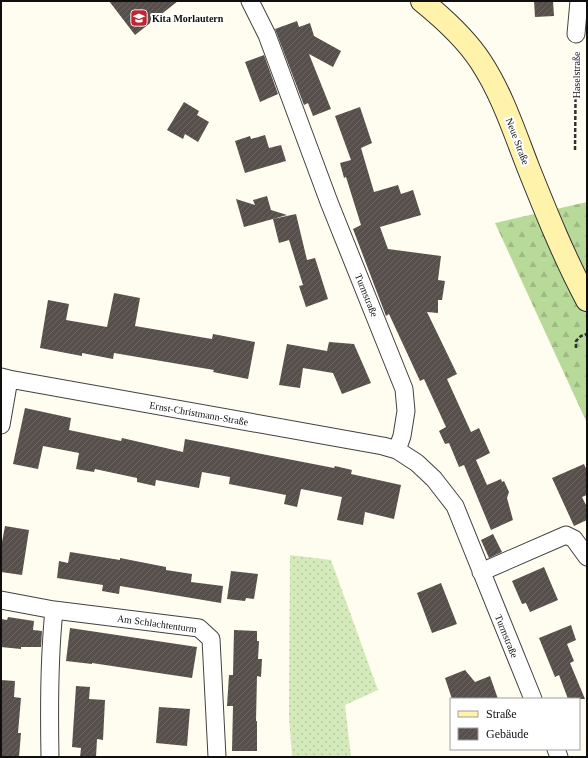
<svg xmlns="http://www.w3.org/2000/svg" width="588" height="758" viewBox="0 0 588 758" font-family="'Times New Roman',serif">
<defs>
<pattern id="grass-dots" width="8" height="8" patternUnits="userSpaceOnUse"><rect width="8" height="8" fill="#d4eaba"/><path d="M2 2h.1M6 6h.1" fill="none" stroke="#b5c89f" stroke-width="1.8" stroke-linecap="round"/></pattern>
<pattern id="forest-firs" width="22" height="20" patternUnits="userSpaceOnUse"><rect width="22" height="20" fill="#b8da99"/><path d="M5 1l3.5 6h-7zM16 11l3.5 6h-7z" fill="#9dba83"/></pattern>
<pattern id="building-hatch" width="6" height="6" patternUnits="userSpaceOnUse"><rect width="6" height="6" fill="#574f4b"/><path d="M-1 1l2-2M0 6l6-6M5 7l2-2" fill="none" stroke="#6a6461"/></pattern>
</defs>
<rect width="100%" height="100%" fill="#fffcf0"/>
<path fill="url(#grass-dots)" d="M290,555L331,560L378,690L345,705L351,757H292L289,716Z"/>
<path fill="url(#forest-firs)" d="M587,202V423L495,223Z"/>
<path fill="url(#building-hatch)" d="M109,1H178L135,35Z
M534,1H553L554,16L535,17Z
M297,21L299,27L310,23L314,36L341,51L333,67L309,54L331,109L313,116L308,103L304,105L275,29Z
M264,55L278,94L260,102L245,62Z
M184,102L199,111L197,115L209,122L198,142L185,134L183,139L167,130Z
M360,107L372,143L361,148L374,192L398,185L401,194L413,190L421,215L380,227L388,249L441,256L438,280L445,281L442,300H438V313L427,312L457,374L447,379L471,432L479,428L490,453L476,460L487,485L501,479L502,482L504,481L509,492L507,498L513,520L491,530L464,465L459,467L449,443L445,444L439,431L446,427L424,379L420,381L389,314L386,316L353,229L361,225L346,177L344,178L340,163L351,160L335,116Z
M265,135L269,148L281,145L286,161L245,173L235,141L250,136L251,139Z
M267,196L271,210L287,215L244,227L236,199L255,205L253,200Z
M296,214L307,260L315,258L328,299L306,307L299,286L303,285L289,240L279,243L273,219Z
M114,293L140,298L135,326L212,339L213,334L255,342L248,379L213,372L214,370L114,353L113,359L82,353V356L40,348L48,300L69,304L66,320L107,327Z
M329,342L354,344L371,383L342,394L333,373L303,368L300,388L279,385L287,344L327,351Z
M25,408L71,418L69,430L121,441L122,438L183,452L185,439L334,468L335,466L352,470L351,474L401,485L394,519L365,512L363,525L337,520L342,497L301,489L297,507L284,504L286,495L229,484L230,477L202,472L199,488L156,480L155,486L137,482V478L95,469L94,472L76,469L79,453L43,446L38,469L13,464Z
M584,464L587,471V495L582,497L587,507V520L574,526L552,478Z
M5,526L29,530L22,575L1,572V541L2,542Z
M493,534L502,552L489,558L481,540Z
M70,552L120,560V558L166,567V570L192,574L191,582L223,586L221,603L120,586L119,594L102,591L103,585L57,578L59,561L68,563Z
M544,567L558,600L530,612L526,603L522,604L512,581Z
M231,571L258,574L254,599L246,598L245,601L227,599Z
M441,583L457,624L432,633L417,593Z
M8,617L34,621L33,630L42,631L41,647H21V649L1,647V619L7,620Z
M571,625L576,640L567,644L574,661L570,663L585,699H568L559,675L555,677L539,638Z
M70,628L197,647L192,678L92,663V664L66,661Z
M234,630L257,631V641H259L258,659H262L261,677L257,676L256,721H257V751H232L233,706H227L229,675H233Z
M465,670L475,682L490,676L498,699H452L445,678Z
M1,680L15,681L14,697L21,698L18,733H21L19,757H1Z
M76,686L90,687L89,699L105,700L103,740L97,739L96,757H80L81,748L72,747Z
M159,707L190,709L187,746L156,743Z"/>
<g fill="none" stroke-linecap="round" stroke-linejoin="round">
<defs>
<path id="minor" d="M250,1L267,35L329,202L404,389L406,411L402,436L397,450L417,463L434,479L455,506L533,699
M576,34L579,1
M1,377L9,379L383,446L397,450
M1,425L9,379
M481,572L566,535L574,539L587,557
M1,600L54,610L199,628L211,639L217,757
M556,749L559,757
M50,757C49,708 49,659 54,610"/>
<path id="secondary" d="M422,1C443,18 466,39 481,62C502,94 514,131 528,167C546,212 564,257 587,300"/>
</defs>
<use href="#minor" stroke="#424242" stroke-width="19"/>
<use href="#secondary" stroke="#313131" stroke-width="24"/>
<path stroke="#313131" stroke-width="2.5" stroke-dasharray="4 2" stroke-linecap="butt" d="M575,150L576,51
M576,348V341L581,336L587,334"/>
<use href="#minor" stroke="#fff" stroke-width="17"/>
<use href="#secondary" stroke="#fff3ac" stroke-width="22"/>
</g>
<defs>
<symbol id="school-square" viewBox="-11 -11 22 22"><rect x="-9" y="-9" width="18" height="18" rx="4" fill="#bf2631" stroke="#fff"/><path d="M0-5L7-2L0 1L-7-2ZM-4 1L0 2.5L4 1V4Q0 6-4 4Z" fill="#fff"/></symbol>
</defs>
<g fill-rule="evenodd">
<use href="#school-square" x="129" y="8" width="20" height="20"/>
</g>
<g text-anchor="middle" stroke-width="4" stroke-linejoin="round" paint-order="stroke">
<g font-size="10" font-weight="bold" fill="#0f0f0f" stroke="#fff" text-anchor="start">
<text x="152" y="22">Kita Morlautern</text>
</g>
<g font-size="10" fill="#0f0f0f" stroke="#fff">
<text transform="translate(576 75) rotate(-90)" y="4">Haselstraße</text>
<text transform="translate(518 141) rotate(69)" y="4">Neue Straße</text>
<text transform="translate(367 295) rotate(68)" y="4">Turmstraße</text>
<text transform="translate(199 413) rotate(10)" y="4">Ernst-Christmann-Straße</text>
<text transform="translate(157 623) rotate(8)" y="4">Am Schlachtenturm</text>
<text transform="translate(507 636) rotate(68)" y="4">Turmstraße</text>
</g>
</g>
<rect width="588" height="758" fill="none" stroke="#0f0f0f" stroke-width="4"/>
<rect x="450" y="698" width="130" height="52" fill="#ffffff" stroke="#9f9f9f"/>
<rect x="458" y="711" width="20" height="6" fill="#fff3ac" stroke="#9f9f9f"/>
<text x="486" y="718" font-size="12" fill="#0f0f0f">Straße</text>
<rect x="458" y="728" width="20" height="12" fill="url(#building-hatch)" stroke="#9f9f9f"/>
<text x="486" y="738" font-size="12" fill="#0f0f0f">Gebäude</text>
</svg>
